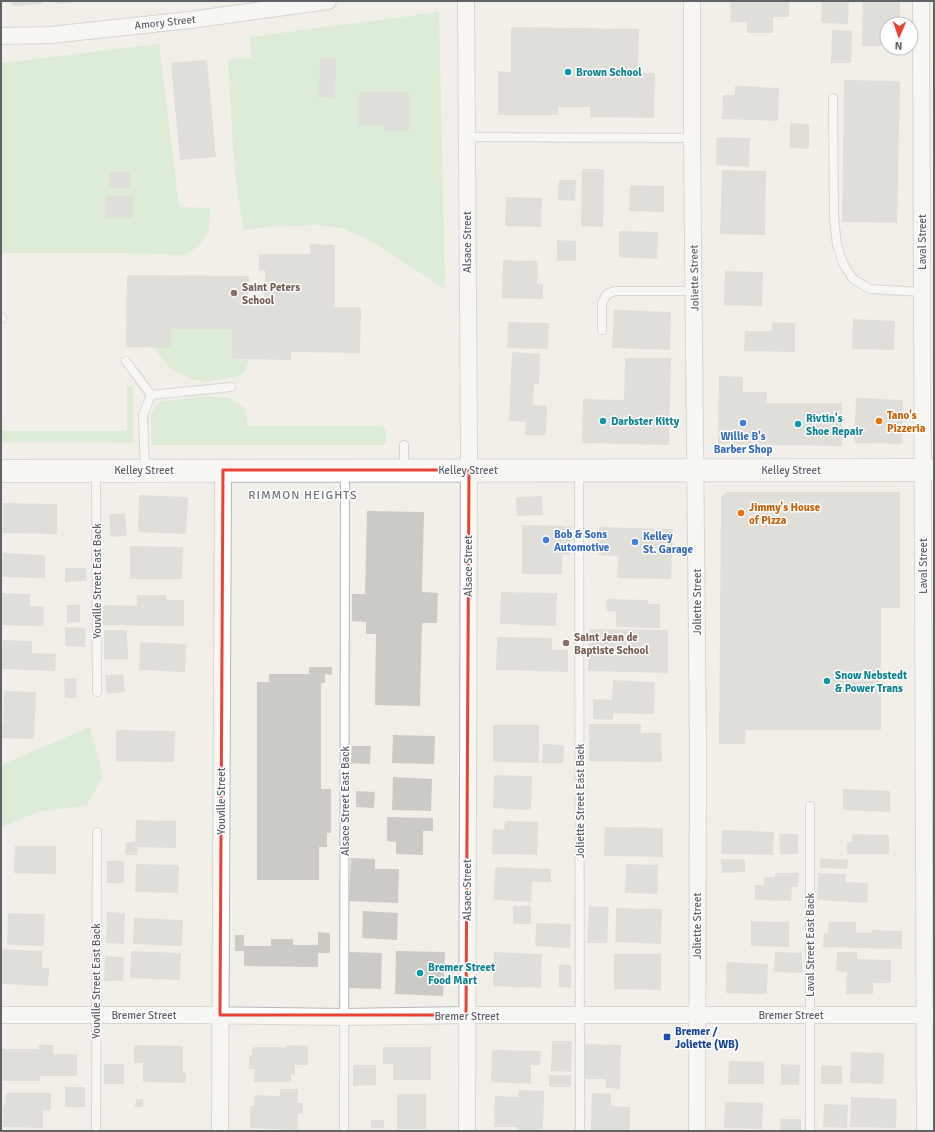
<svg xmlns="http://www.w3.org/2000/svg" width="935" height="1132" viewBox="0 0 935 1132" font-family="Signika,sans-serif">
<rect width="100%" height="100%" fill="#f1efe8"/>
<path fill="#c5e8c5" fill-rule="evenodd" d="M439,12L445,289L374,243L345,229L318,225L266,227L244,230C232,174 232,116 228,59L251,58L250,37ZM359,92L409,93V131H386L385,125H359Z
M159,44L179,207L210,208L209,230L200,245L185,255L126,253H1V63Z
M171,329H232V359L248,360L246,369L239,376L219,380L204,382L191,379L171,369L153,347Z
M127,386H133V443L1,442V412L2,414L3,431H127Z
M204,396L230,398L245,408L247,415V426H382L386,431V445H151V415L155,407L160,402Z
M90,727L103,776L87,805L38,812L1,827V765Z"/>
<path fill="#cccac5" d="M11,1H43V4L12,6Z
M55,1H77V2L55,4Z
M730,1H789V17H773V33H747V22H731Z
M822,1H849L848,24L821,23Z
M863,1H900V24H887V46H862Z
M511,27L639,29L638,73H655L654,118L590,117V107H558V115H498V71L511,72Z
M832,30L852,31L851,63H831Z
M320,58H336L335,98L319,97Z
M207,60L216,157L180,160L171,63Z
M844,80L900,81L897,223L842,222Z
M735,86L779,88L778,121L722,119L723,95H735Z
M359,92H409V131H385V125H359Z
M790,123L809,124V149L790,148Z
M717,137L750,138L749,167L716,165Z
M582,169H604L603,227L581,226Z
M722,170L766,171L765,235L720,234Z
M110,172H130V188H109Z
M559,180H576L575,201L558,200Z
M630,185L664,186V212L629,211Z
M106,196H134L133,218L105,217Z
M506,197L542,198L541,227L505,226Z
M619,231L658,232L657,259L619,257Z
M557,240L576,241V261H557Z
M310,244L335,245V307H361L360,353L291,352V360L232,359V329H171V348L126,347L127,275L249,276L248,304H264L265,270H259V254H310Z
M503,260L538,261L537,284H543V299L502,298Z
M725,271L763,272L762,306L724,305Z
M614,310L671,312L670,350L612,348Z
M853,319L895,321L894,350L852,349Z
M508,322L549,323L548,349L507,348Z
M772,322L795,323V352L744,351L745,331H772Z
M512,352L540,354L539,384L534,383L533,405L547,406L546,435H525L526,422L509,421Z
M625,358H671L669,445L582,443L583,399L624,400Z
M719,376L743,377V392H767V403H842V446L718,444Z
M856,398L903,400L902,444L854,443Z
M726,492H900V608H881V730H746L745,744H719L721,498Z
M139,495L188,497L186,534L138,532Z
M542,496L543,515L517,516L516,497Z
M3,503L57,504V534L3,533Z
M367,511L424,512L422,592L438,593L437,623H422L420,706L375,705L376,634H366V622L352,621V594H365Z
M125,513L127,536L111,537L109,514Z
M522,525L571,526L570,555H562V574H522Z
M599,527L673,529L671,579L617,578L618,556L598,555Z
M130,546L183,547L182,579H130Z
M3,553L45,555V578L2,577Z
M65,568H86L87,581L65,582Z
M501,592L557,593L556,626L500,624Z
M1,593L30,594V606L44,607L43,626L1,625Z
M137,595H166L167,600H184V626L102,625L103,605L137,606Z
M607,599L648,600V604H660V628L616,627V611H606Z
M67,605H80V622L67,623Z
M65,627L86,628L85,647L65,646Z
M589,629L668,630V673L588,671Z
M104,630H127L128,659H104Z
M497,637L552,638V650H568V672L496,670Z
M3,640L32,641V653L56,654L55,671L2,669Z
M140,642L186,644L185,672L139,670Z
M309,667H332V675L325,674V683H321V789H331V833H327V847H319V880H257V682H269V674H309Z
M123,674L125,692L107,694L105,675Z
M76,678L77,698H65L64,679Z
M613,680L655,682L654,714L613,713V720L593,719V699L612,700Z
M4,691L36,692L34,739L1,738V726H3Z
M589,724H641V733H661L662,762L589,761Z
M493,725H539V763L493,762Z
M116,730L175,731L174,762L116,761Z
M393,735L435,736L434,764L392,763Z
M543,744L564,745L563,763H542Z
M352,746H371L370,764L351,763Z
M494,775L532,776L531,810L493,808Z
M393,777L432,779L431,811L392,810Z
M843,789L890,791V812L843,810Z
M356,791L375,792L374,808L356,807Z
M387,817L433,818V831H423V855L396,854V842L387,841Z
M136,820L176,821V848L138,847L137,855H125L126,842H135Z
M505,821L538,822L537,855L492,854L493,829L504,830Z
M605,827L663,828V857L604,856Z
M722,830L774,832L773,855L721,854Z
M779,834H798V854H780Z
M852,834L889,835V854H847V842H852Z
M15,846H56V874L14,873Z
M351,858L375,859V869H399L398,903L349,901Z
M820,858L848,860L847,869L820,868Z
M721,859H745V872L722,873Z
M107,861H124V883H107Z
M136,864L179,865L178,893L135,892Z
M626,864L658,865L657,894L625,893Z
M495,867L551,869V882H532L531,902L494,900Z
M775,873H799L798,887H792L791,901L755,900V885H764V877H775Z
M818,873L846,874L845,882L868,883L867,903L817,900Z
M513,906H531V924H513Z
M589,906L609,907L607,943H587Z
M616,908L662,909L661,944L615,942Z
M363,911L398,913L397,940L362,938Z
M107,912L125,913L124,944L106,943Z
M8,913L45,914L44,946L7,945Z
M134,918L183,920L182,946L133,944Z
M751,921L789,922V947L751,946Z
M829,922H856V933H872V930L902,931V949L823,947L824,933H828Z
M536,923L571,924L570,948L535,946Z
M318,932L330,933V953H318V967L244,966V951H235V935H244V946H271V939H293V945H318Z
M3,949L42,951V968H49L48,986L1,984Z
M131,951L181,953L180,980L130,978Z
M396,951L445,952L443,996L395,994Z
M349,952L382,953L381,989L348,988Z
M494,952L542,954L541,988L493,986Z
M775,952L802,953V973L774,972Z
M837,952H857V959L891,960V983H873V994H846L847,972L836,971Z
M614,954H661V990L614,989Z
M105,956L124,957L123,981H104Z
M727,962L768,964L767,994L726,993Z
M559,965H571V988L559,987Z
M552,1041H572L571,1072L551,1071Z
M585,1044L621,1045L620,1089L606,1088V1079H584Z
M39,1045H53V1054H77V1076H40V1081H2V1049H39Z
M134,1045L183,1046V1073H186V1083L143,1082V1063H134Z
M286,1045L308,1046V1065H295V1075L291,1074V1082H254L255,1069H249V1055H252V1049L254,1047H286Z
M383,1047H431V1080H393V1064H383Z
M492,1050L541,1051L540,1065H531V1084L491,1082Z
M851,1052L884,1053L883,1084L850,1083Z
M729,1061L764,1062V1084H728Z
M104,1064H124V1084H104Z
M781,1064L800,1065L799,1085H781Z
M353,1065H376V1085L353,1086Z
M821,1065L842,1066V1084H821Z
M549,1075H571V1087H549Z
M65,1087H85V1107H65Z
M280,1089H298V1103H303V1114H298L297,1130L250,1128V1106H254L255,1095L280,1096Z
M519,1090L544,1091L543,1131H517V1127H494L495,1096L518,1097Z
M7,1093H51V1110H43V1128L3,1127V1106L6,1104L5,1096Z
M592,1093L611,1094V1106L630,1107V1131L591,1130Z
M397,1094H426V1129H397Z
M851,1097L897,1099L896,1128L850,1127Z
M136,1099H143V1107H135Z
M725,1102L763,1103L762,1129L724,1128Z
M824,1104L848,1105L847,1128L823,1127Z
M781,1119H801V1131H780Z
M371,1120H384V1128H371Z"/>
<g fill="none" stroke-linecap="round" stroke-linejoin="round">
<defs>
<path id="lane" d="M833,98L834,218L837,245L843,263L853,279L870,289L922,292
M467,137L692,138
M1,318H2
M602,330V303L607,294L615,291H694
M126,361L151,395
M404,445V470
M145,470L143,415L151,395L231,387
M96,471L97,692
M579,472L580,1131
M96,1131L97,832
M344,1131L345,471
M810,1131V806"/>
<path id="street" d="M466,1L469,449L467,1131
M692,1V138L698,749L697,1131
M921,1L925,1131
M1,36L50,35L190,20L328,1
M1,1015H200L344,1017L466,1015H934
M220,1131L223,470"/>
<path id="secondary" d="M1,471L934,470"/>
</defs>
<use href="#lane" stroke="#b5b8bc" stroke-width="10"/>
<use href="#street" stroke="#b5b8bc" stroke-width="18"/>
<use href="#secondary" stroke="#b6babf" stroke-width="24"/>
<use href="#lane" stroke="#fff" stroke-width="8"/>
<use href="#street" stroke="#fff" stroke-width="16"/>
<use href="#secondary" stroke="#fff" stroke-width="22"/>
</g>
<path d="M0 0H935V1132H0ZM223,470H469L466,1015H220Z" fill="#f1efe8" fill-opacity=".55" fill-rule="evenodd"/>
<path fill="none" stroke="#ea4335" stroke-width="3" stroke-linejoin="round" d="M223,470H469L466,1015H220Z"/>
<g fill="#0f9aa8" stroke="#fff" stroke-width="1.5">
<circle cx="568" cy="72" r="4"/>
<circle cx="603" cy="421" r="4"/>
<circle cx="798" cy="424" r="4"/>
<circle cx="827" cy="681" r="4"/>
<circle cx="420" cy="973" r="4"/>
</g>
<g fill="#8d6e63" stroke="#fff" stroke-width="1.5">
<circle cx="234" cy="293" r="4"/>
<circle cx="566" cy="643" r="4"/>
</g>
<g fill="#e8710a" stroke="#fff" stroke-width="1.5">
<circle cx="879" cy="421" r="4"/>
<circle cx="741" cy="513" r="4"/>
</g>
<g fill="#3f7fe0" stroke="#fff" stroke-width="1.5">
<circle cx="743" cy="423" r="4"/>
<circle cx="546" cy="540" r="4"/>
<circle cx="635" cy="542" r="4"/>
</g>
<rect fill="#1a4fb4" stroke="#fff" stroke-width="1.5" x="663" y="1033" width="8" height="8" rx="2"/>
<g text-anchor="middle" stroke-width="3" stroke-linejoin="round" paint-order="stroke">
<g font-size="11" fill="#5f6368" stroke="#fff">
<text transform="translate(165 22) rotate(-6)" y="4">Amory Street</text>
<text transform="translate(467 242) rotate(-90)" y="4">Alsace Street</text>
<text transform="translate(922 242) rotate(-90)" y="4">Laval Street</text>
<text transform="translate(694 278) rotate(-91)" y="4">Joliette Street</text>
<text x="144" y="474">Kelley Street</text>
<text x="468" y="474">Kelley Street</text>
<text x="791" y="474">Kelley Street</text>
<text transform="translate(468 566) rotate(-90)" y="4">Alsace Street</text>
<text transform="translate(923 566) rotate(-90)" y="4">Laval Street</text>
<text transform="translate(97 581) rotate(-90)" y="4">Youville Street East Back</text>
<text transform="translate(697 602) rotate(-90)" y="4">Joliette Street</text>
<text transform="translate(221 801) rotate(-90)" y="4">Youville Street</text>
<text transform="translate(345 801) rotate(-90)" y="4">Alsace Street East Back</text>
<text transform="translate(580 801) rotate(-90)" y="4">Joliette Street East Back</text>
<text transform="translate(467 890) rotate(-90)" y="4">Alsace Street</text>
<text transform="translate(697 926) rotate(-90)" y="4">Joliette Street</text>
<text transform="translate(810 945) rotate(-90)" y="4">Laval Street East Back</text>
<text transform="translate(96 981) rotate(-90)" y="4">Youville Street East Back</text>
<text x="144" y="1019">Bremer Street</text>
<text x="791" y="1019">Bremer Street</text>
<text x="467" y="1020">Bremer Street</text>
</g>
<g font-size="11" font-weight="bold" fill="#0d838f" stroke="#fff" text-anchor="start">
<text x="576" y="76">Brown School</text>
<text x="806" y="422">Rivtin's<tspan x="806" dy="13">Shoe Repair</tspan></text>
<text x="611" y="425">Darbster Kitty</text>
<text x="835" y="679">Snow Nebstedt<tspan x="835" dy="13">&amp; Power Trans</tspan></text>
<text x="428" y="971">Bremer Street<tspan x="428" dy="13">Food Mart</tspan></text>
</g>
<g font-size="11" font-weight="bold" fill="#785e54" stroke="#fff" text-anchor="start">
<text x="242" y="291">Saint Peters<tspan x="242" dy="13">School</tspan></text>
<text x="574" y="641">Saint Jean de<tspan x="574" dy="13">Baptiste School</tspan></text>
</g>
<g font-size="11" font-weight="bold" fill="#c56008" stroke="#fff" text-anchor="start">
<text x="887" y="419">Tano's<tspan x="887" dy="13">Pizzeria</tspan></text>
<text x="749" y="511">Jimmy's House<tspan x="749" dy="13">of Pizza</tspan></text>
</g>
<g font-size="11" font-weight="bold" fill="#366cbe" stroke="#fff" text-anchor="start">
<text x="743" y="440" text-anchor="middle">Willie B's<tspan x="743" dy="13">Barber Shop</tspan></text>
<text x="554" y="538">Bob &amp; Sons<tspan x="554" dy="13">Automotive</tspan></text>
<text x="643" y="540">Kelley<tspan x="643" dy="13">St. Garage</tspan></text>
</g>
<g font-size="11" font-weight="bold" fill="#164399" stroke="#fff" text-anchor="start">
<text x="675" y="1035">Bremer /<tspan x="675" dy="13">Joliette (WB)</tspan></text>
</g>
<g font-size="12" letter-spacing="1" fill="#70757a" stroke="#fff">
<text x="303" y="499">RIMMON HEIGHTS</text>
</g>
</g>
<rect width="935" height="1132" fill="none" stroke="#5f6368" stroke-width="4"/>
<g transform="translate(899 36) rotate(182)"><circle r="19" fill="#ffffff" stroke="#bfc1c3"/>
<path d="M0-3L7 15L0 10L-7 15Z" fill="#ea4335"/>
<text y="-6" font-size="11" font-weight="bold" text-anchor="middle" fill="#5f6368">N</text>
</g>
</svg>
